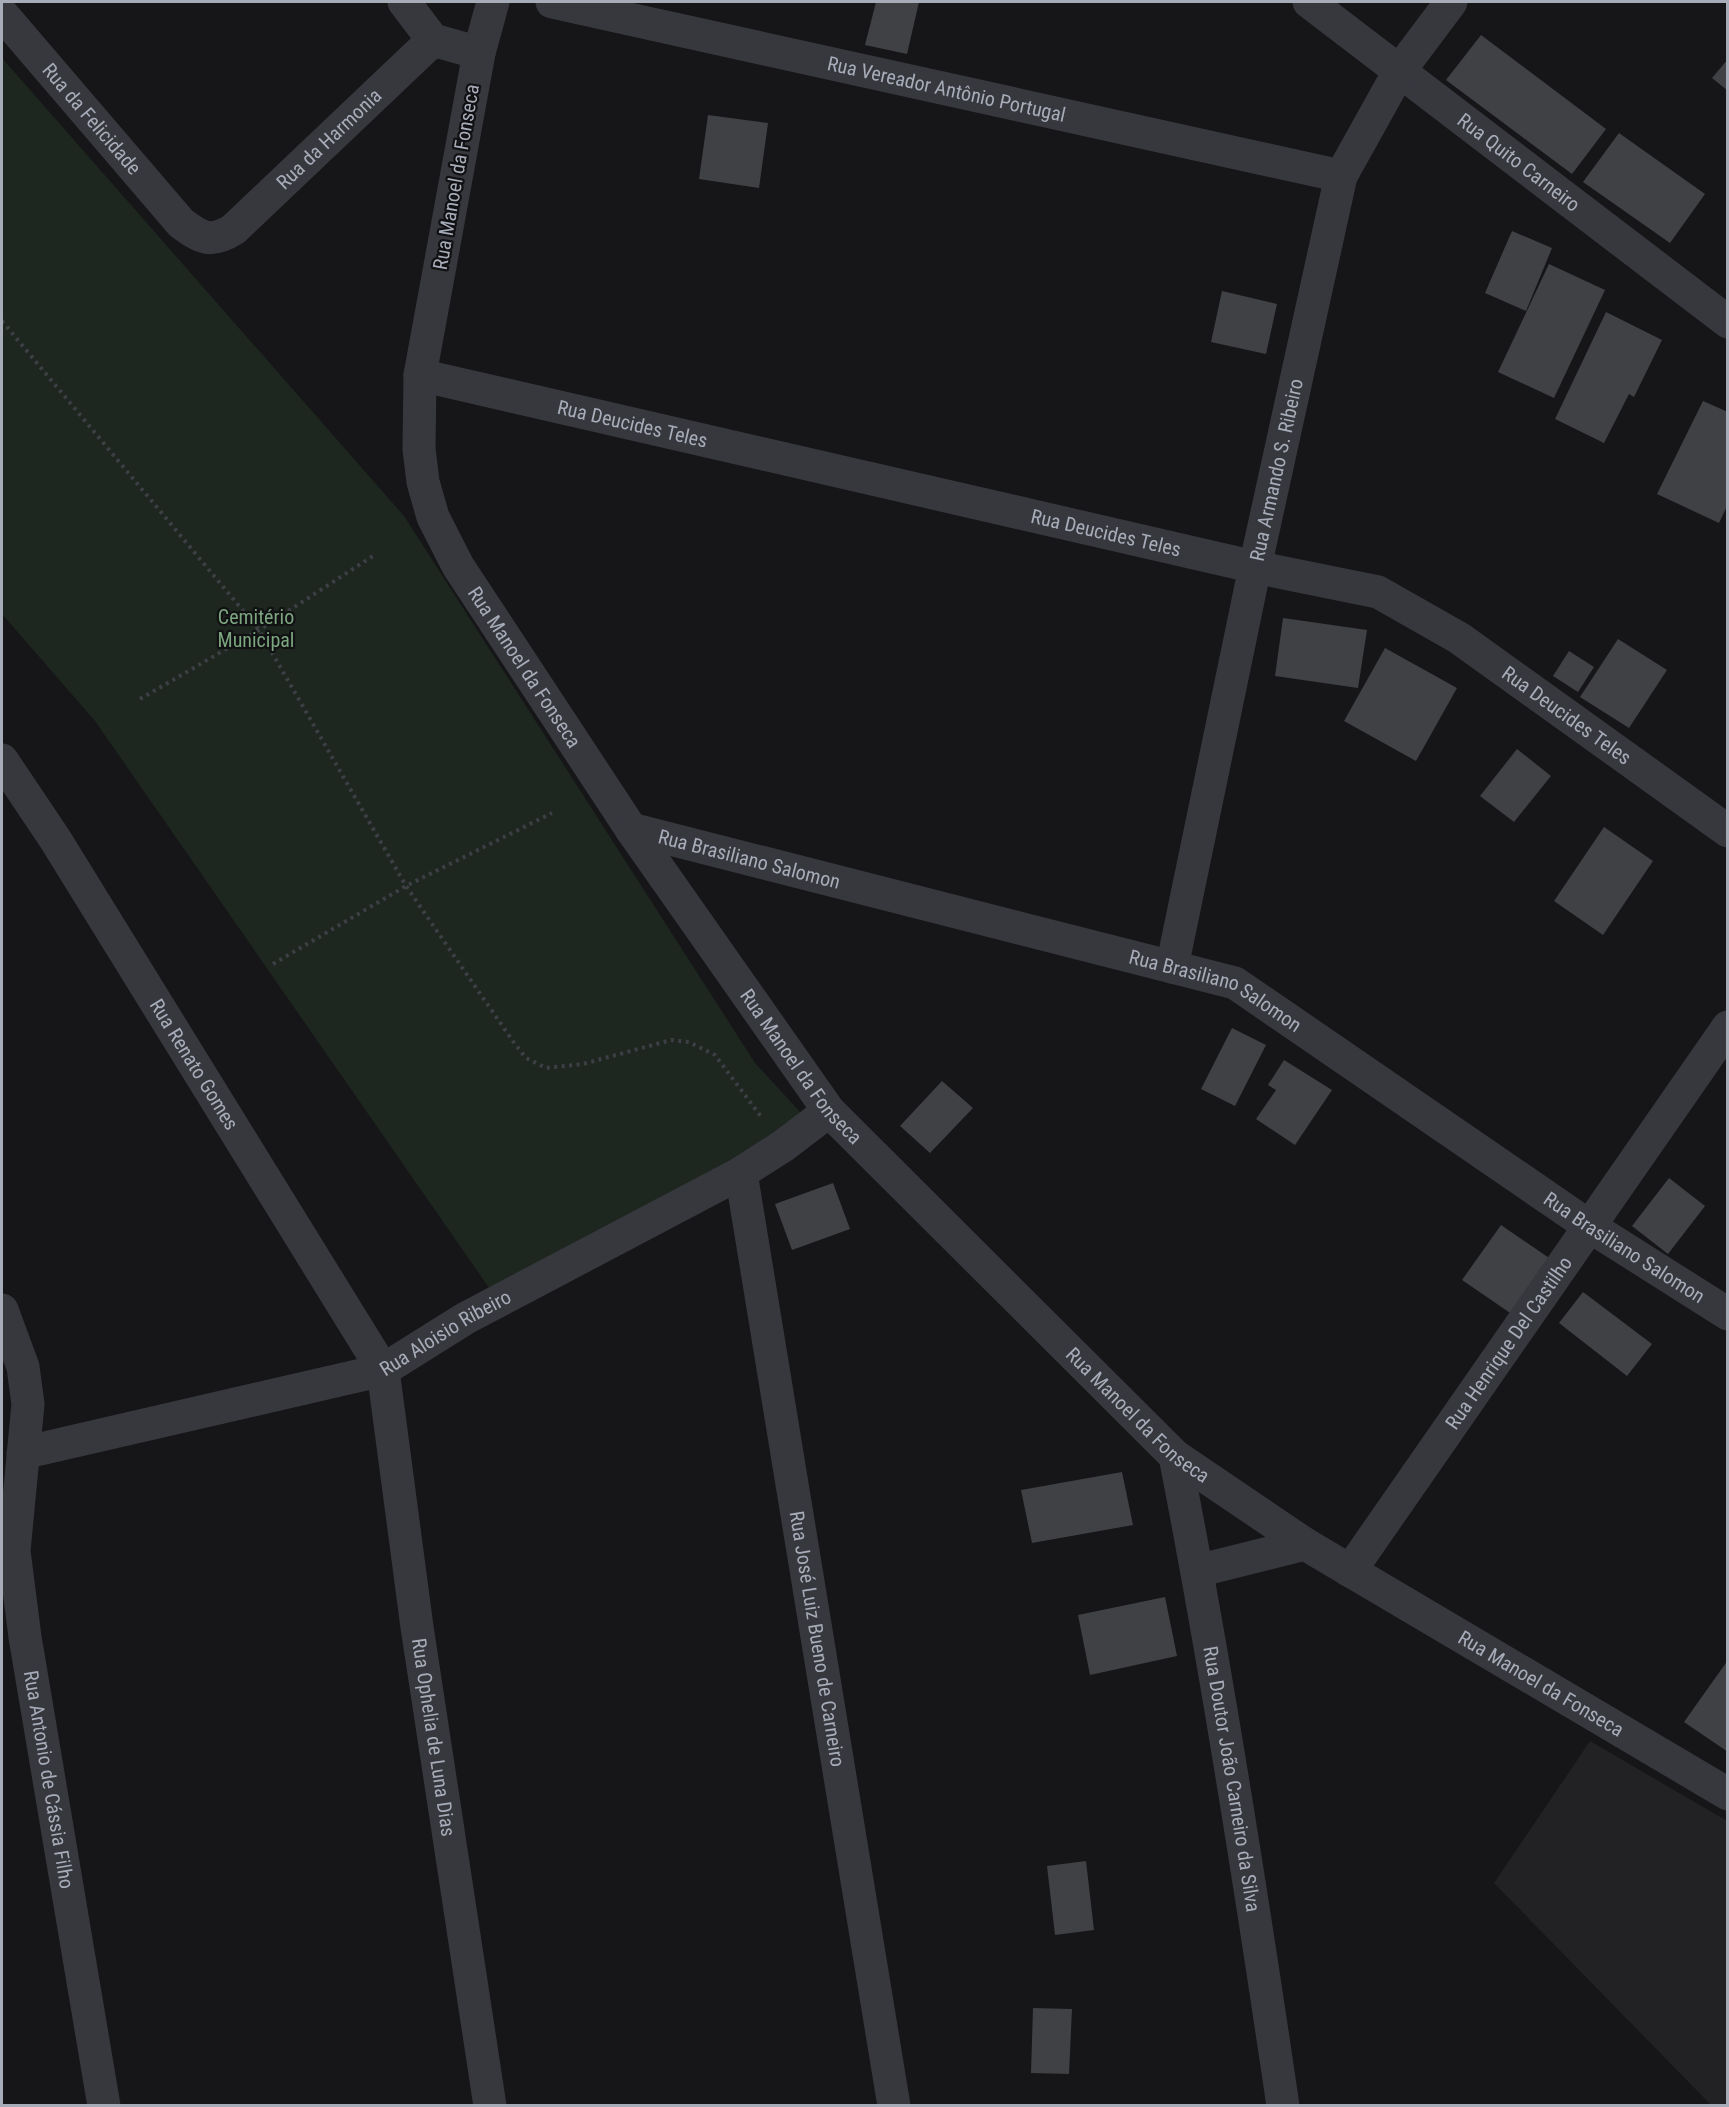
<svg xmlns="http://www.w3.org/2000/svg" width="1729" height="2107" viewBox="0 0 1729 2107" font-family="'Roboto Condensed',sans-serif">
<rect width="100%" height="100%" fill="#161618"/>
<path fill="#222225" d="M1590,1741L1727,1821V2105H1711L1494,1883Z"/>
<path fill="#1d271f" d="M2,58L404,516L755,1063L801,1113L771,1164L494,1295L95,721L2,614Z"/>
<path fill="#404145" d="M876,2H919L907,54L865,45Z
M1481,35L1606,129L1572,174L1446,80Z
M1728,59V91L1712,78Z
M708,115L768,123L759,188L699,179Z
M1619,133L1705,194L1670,243L1583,182Z
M1512,231L1552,248L1526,311L1485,293Z
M1549,264L1605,290L1554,398L1498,372Z
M1222,291L1277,304L1266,354L1211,342Z
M1606,312L1662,340L1634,397L1629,394L1604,443L1555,419Z
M1703,401L1728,412V504L1719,523L1657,494Z
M1283,618L1367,630L1358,688L1275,676Z
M1618,639L1667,670L1629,728L1580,697Z
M1385,648L1457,688L1416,761L1344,721Z
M1569,651L1594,667L1578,692L1553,676Z
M1517,749L1551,776L1514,822L1480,796Z
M1604,827L1653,861L1603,935L1554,901Z
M1232,1028L1266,1045L1235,1106L1201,1089Z
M1284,1060L1332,1090L1295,1145L1256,1119L1276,1090L1268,1085Z
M942,1081L973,1108L930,1153L900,1126Z
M1669,1178L1705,1206L1668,1254L1632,1226Z
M833,1183L850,1229L792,1250L775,1204Z
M1501,1225L1555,1262L1516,1317L1462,1280Z
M1583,1292L1652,1344L1627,1376L1559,1323Z
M1122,1472L1133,1525L1032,1543L1021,1490Z
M1165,1597L1177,1656L1090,1675L1078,1615Z
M1728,1660V1752L1684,1722Z
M1086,1861L1094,1930L1055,1935L1047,1866Z
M1033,2008L1072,2009L1069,2074L1031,2073Z"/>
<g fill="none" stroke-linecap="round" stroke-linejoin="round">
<path stroke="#3d3f45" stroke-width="4" stroke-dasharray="3 4.5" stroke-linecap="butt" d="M2,321L259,630L406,886L512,1040L526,1058L546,1068L583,1064L671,1040L689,1042L715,1055L762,1118
M140,699L259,630L376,554
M273,964L406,886L552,813"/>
<g stroke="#37383e" stroke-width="33">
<path d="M404,2L433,40"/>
<path id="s1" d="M493,2L479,53L420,375L419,449L423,482L433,517L458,566L631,829L829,1111L1175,1456L1305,1544L1728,1794"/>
<path id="s2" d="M552,2L1341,176"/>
<path id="s3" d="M1309,2L1728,322"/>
<path id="s4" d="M2,14L181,223C201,238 211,244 234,229L433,40L479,53"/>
<path id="s5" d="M420,375L1255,567L1378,592L1459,638L1728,831"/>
<path id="s6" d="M2,760L55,839L383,1370L417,1627L490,2106"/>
<path id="s7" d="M631,829L1235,983L1589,1226L1728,1314"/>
<path id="s8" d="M1172,967L1255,567L1341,176L1400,70L1451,2"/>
<path id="s9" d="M741,1173L894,2106"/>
<path id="s10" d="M2,1310L23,1367L28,1404L14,1551L25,1637L104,2106"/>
<path id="s11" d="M23,1453L383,1370L466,1318L741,1173L783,1146L829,1111"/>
<path id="s12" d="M1175,1456C1217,1671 1251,1888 1283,2106"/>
<path d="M1197,1571L1305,1544"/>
<path id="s13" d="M1350,1571L1728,1027"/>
</g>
</g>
<g text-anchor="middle" stroke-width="4.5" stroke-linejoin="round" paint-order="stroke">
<g font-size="20" fill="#a7acb9" stroke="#111113">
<text dy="7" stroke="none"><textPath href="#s2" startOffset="404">Rua Vereador Antônio Portugal</textPath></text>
<text dy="7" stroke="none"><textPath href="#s4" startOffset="138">Rua da Felicidade</textPath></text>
<text dy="7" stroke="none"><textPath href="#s4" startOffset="465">Rua da Harmonia</textPath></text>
<text dy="7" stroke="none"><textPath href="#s3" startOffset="264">Rua Quito Carneiro</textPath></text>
<text transform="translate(456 177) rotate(-80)" y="7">Rua Manoel da Fonseca</text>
<text dy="7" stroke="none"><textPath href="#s5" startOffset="218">Rua Deucides Teles</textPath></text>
<text dy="7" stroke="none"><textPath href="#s8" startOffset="508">Rua Armando S. Ribeiro</textPath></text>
<text dy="7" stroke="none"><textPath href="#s5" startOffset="704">Rua Deucides Teles</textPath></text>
<text dy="7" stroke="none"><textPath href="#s1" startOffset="700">Rua Manoel da Fonseca</textPath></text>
<text dy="7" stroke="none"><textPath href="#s5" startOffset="1208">Rua Deucides Teles</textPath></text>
<text dy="7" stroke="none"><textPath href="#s7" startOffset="122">Rua Brasiliano Salomon</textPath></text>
<text dy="7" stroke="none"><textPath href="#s7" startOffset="608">Rua Brasiliano Salomon</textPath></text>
<text dy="7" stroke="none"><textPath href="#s6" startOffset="360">Rua Renato Gomes</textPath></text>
<text dy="7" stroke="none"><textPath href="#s1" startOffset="1186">Rua Manoel da Fonseca</textPath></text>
<text dy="7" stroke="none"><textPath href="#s7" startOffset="1094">Rua Brasiliano Salomon</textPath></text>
<text dy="7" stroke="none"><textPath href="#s11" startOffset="442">Rua Aloisio Ribeiro</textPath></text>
<text dy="7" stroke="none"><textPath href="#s13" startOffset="278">Rua Henrique Del Castilho</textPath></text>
<text dy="7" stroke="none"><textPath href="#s1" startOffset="1672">Rua Manoel da Fonseca</textPath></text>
<text dy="7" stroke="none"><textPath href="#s9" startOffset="472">Rua José Luiz Bueno de Carneiro</textPath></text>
<text dy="7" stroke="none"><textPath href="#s1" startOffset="2158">Rua Manoel da Fonseca</textPath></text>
<text dy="7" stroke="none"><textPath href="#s6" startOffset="1090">Rua Ophelia de Luna Dias</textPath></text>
<text dy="7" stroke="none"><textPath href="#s10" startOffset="477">Rua Antonio de Cássia Filho</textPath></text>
<text dy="7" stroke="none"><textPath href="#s12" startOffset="328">Rua Doutor João Carneiro da Silva</textPath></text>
</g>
<g font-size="20" fill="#7ca67f" stroke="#111113">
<text x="256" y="624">Cemitério<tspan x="256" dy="23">Municipal</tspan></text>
</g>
</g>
<rect width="1729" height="2107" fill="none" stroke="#a7acb9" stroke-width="6"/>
</svg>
